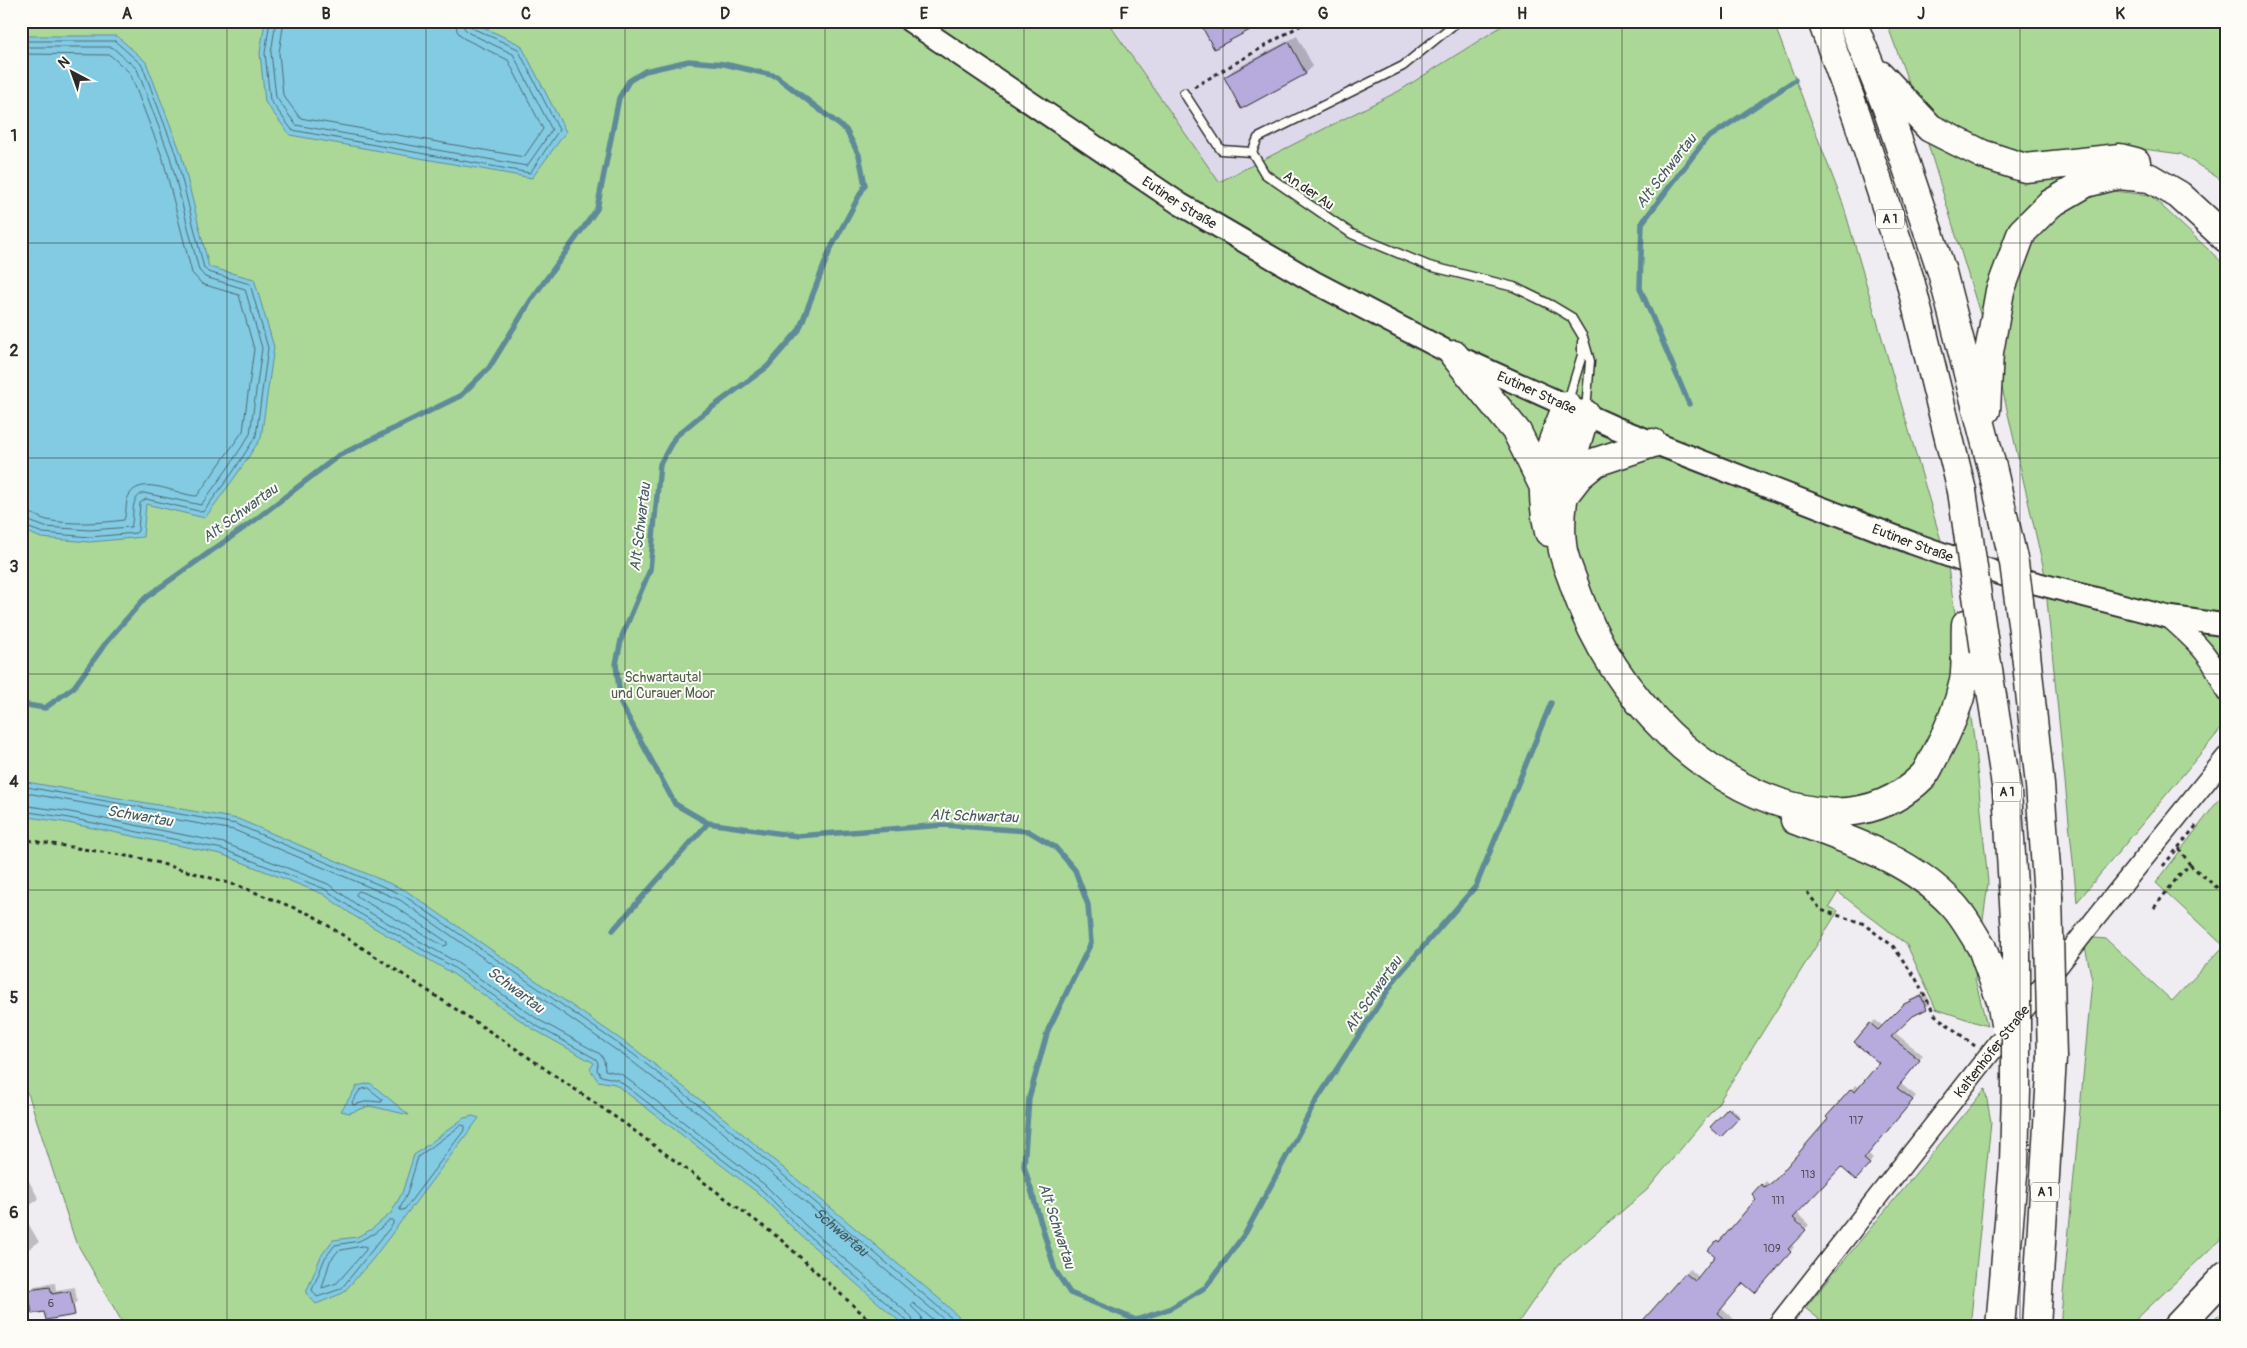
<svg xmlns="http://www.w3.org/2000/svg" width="2247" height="1348" viewBox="0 0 2247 1348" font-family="Pangolin,sans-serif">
<rect width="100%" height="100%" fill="#efecf2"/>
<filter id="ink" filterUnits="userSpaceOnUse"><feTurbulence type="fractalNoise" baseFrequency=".02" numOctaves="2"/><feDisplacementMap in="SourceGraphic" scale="10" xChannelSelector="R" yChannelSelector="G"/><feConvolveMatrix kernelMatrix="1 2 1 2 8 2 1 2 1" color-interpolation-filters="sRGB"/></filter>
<g filter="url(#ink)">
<path fill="#ded8eb" d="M1107,21H1510L1399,91L1219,183Z"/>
<path fill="#abd897" stroke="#6b8261" d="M21,21H1107L1219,182L1399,91L1510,21H1773L1843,204L1947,561L1974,738L1988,883L1975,979L1987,1026L1936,1009L1907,945L1838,892L1829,907L1838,911L1717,1105L1647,1190L1558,1265L1515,1327H125L75,1240L29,1096L21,1083Z
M1886,21H2226V183L2181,154L2120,146L2046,151L2081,199L2113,191L2150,195L2226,266V723L2077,902L2044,570L2000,379L1912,92Z
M2226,790V1234L2128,1327H2060L2092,980L2083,937L2106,939L2172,1001L2224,946L2156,883Z
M1985,1089L1991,1122L1970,1327H1829L1805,1308Z
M2226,1308V1327H2207Z"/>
<path fill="#82cbe3" stroke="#5f8b99" d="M265,21H470L521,45L566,132L532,178L290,135L265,102L260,53Z
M21,36H117L146,62L181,153L209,267L254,279L274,347L261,438L237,474L205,518L146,504L143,537L90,542L41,538L21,529Z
M21,781L238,819L405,890L636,1050L726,1120L942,1301L969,1327H906L798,1233L758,1193L615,1084L598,1081L590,1069L594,1063L533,1029L450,972L354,916L323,894L221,854L63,822L21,816Z
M370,1083L409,1115L370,1106L349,1113L341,1111L357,1086Z
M473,1116L479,1118L372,1260L343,1293L316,1304L306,1293L321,1256L333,1240L357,1237L372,1229L391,1213L402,1193L414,1155L464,1118Z"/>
<path fill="#0003" d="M1297,36L1313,66L1306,73L1242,107L1225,78L1233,70Z
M1926,993L1931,1004L1912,1015L1894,1032L1923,1055L1900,1083L1916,1096L1868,1154L1873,1159L1860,1174L1841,1165L1797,1213L1809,1225L1791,1244L1794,1247L1759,1287L1744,1282L1721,1308L1735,1320L1730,1327H1639L1690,1269L1699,1277L1717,1256L1718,1241L1722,1237L1724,1238L1758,1199L1753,1194L1766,1181L1770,1185L1779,1177L1830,1119L1828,1117L1852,1089L1856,1085L1860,1088L1881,1062L1871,1024L1875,1020L1883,1026L1910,1000Z
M1731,1107L1740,1116L1721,1135L1712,1127Z
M26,1176L39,1199L21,1211L39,1242L21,1254V1178Z
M55,1283L56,1290L75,1287L77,1301L73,1305L30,1291L34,1286Z"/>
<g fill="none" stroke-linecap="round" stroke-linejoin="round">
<g stroke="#4e6b75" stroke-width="1">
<path d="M270,21L265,53L270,100L292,130L530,173L559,130L518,49L472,28L469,21"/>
<path d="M276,21L271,53L276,97L296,125L527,166L552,130L513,54L469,33L464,28L463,21"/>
<path d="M284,21L279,53L283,95L300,118L524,157L543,129L508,60L463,38L457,31L456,21"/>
<path d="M21,41H115L142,65L176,155L204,268L208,272L250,284L268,348L256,436L233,472L203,512L146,499L140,503L138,531L136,533L90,537L43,533L21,525"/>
<path d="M21,47H112L137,69L170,157L199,270L205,277L245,289L262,348L250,434L228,468L201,505L144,493C129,498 135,515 131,527L90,530L45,527L21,518"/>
<path d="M21,54L110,55L130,73L163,159L192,273L202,284L239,295L254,349L243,431L197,496C179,496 140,472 128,497C125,504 127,513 124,520C102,523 69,525 47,520C38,518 31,511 21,511"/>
<path d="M21,786L236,824L403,895L633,1054L723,1124L962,1327"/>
<path id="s1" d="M21,792L234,830L400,900L629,1059L719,1129L953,1327"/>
<path d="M21,805L65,811L224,843L328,884L360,907L456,962L539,1020L600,1054L604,1060L605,1070L621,1074L765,1185L805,1225L911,1316L915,1327"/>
<path d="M21,811L64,817L222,849L325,889L357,912L453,967L535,1025L596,1059L598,1063L597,1070L601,1076L618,1080L761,1189L801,1229L907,1321L909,1327"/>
<path d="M359,891L396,907L447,942V945L444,946L364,901L356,895Z"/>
<path d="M368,1088L382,1099V1102L369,1101L353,1105L352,1102L360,1090Z"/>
<path d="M462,1125L465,1126V1129L404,1210H400V1208L407,1194L418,1157Z"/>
<path d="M390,1220H393V1224L341,1289L317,1297L312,1290L325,1258L335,1245L359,1241L375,1233Z"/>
<path d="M363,1246L366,1247V1250L337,1283L322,1288L330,1261L338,1251Z"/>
<path d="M923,1327L921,1316L911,1306L913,1303L942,1327"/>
</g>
<path stroke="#5f8b99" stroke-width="5.5" d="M1689,404L1640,288L1642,223L1705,140L1795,80
M21,704L45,708L74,687L108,640L145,598L255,520L338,456L460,396L489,368L531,300L597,209L619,98L629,81L645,71L689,61L724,64L776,76L846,130L859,155L865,185L830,250L799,330L767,367L699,417L675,437L660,464L650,570L622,636L616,664L621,704L675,804L708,823L797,836L944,825L1028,831L1055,847L1075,870L1088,905L1091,943L1048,1030L1029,1098L1024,1166L1055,1270L1070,1293L1136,1320L1169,1309L1206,1287L1246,1232L1316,1101L1396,978L1476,886L1551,703
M613,930L708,823"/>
</g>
<path fill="#b6abdc" stroke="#2b2b2b" d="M1199,21H1267L1214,49Z
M1289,42L1306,74L1241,109L1224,77Z
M1921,996L1927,1009L1913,1016L1891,1037L1920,1060L1897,1088L1913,1100L1864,1159L1870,1164L1856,1180L1841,1167L1793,1218L1806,1230L1788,1249L1791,1252L1755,1293L1743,1283L1718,1313L1734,1327H1701L1693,1320L1689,1325L1681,1318L1674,1327H1637L1685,1273L1695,1281L1715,1256L1708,1250L1717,1240L1719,1242L1756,1199L1752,1194L1761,1184L1765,1188L1776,1179L1828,1119L1826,1117L1851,1089L1855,1092L1879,1063L1854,1042L1870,1023L1878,1030L1904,1004Z
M1728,1108L1739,1118L1721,1137L1710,1127Z
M50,1287L52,1294L70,1291L75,1315L46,1320L44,1312L32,1314L28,1290Z"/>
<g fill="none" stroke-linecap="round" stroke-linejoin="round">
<defs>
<path id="service" d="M1458,21L1403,66L1258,138L1252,152L1265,174L1352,234L1429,266L1514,287L1551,305L1571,317L1583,337L1590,361L1586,410
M1184,93L1221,150L1252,152
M1568,401L1582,355V342"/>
<g id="tertiary">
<path d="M2168,617C2197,643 2212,655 2226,692"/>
<path id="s2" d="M1776,1327L2095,919L2226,757"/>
</g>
<g id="secondary">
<path id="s3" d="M910,21L1180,204L1314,282L1454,355L1616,428L1912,543L2000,574L2168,617L2226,625"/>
</g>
<path id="motorway" d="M1822,21L1857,117L1910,280L1962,491
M1852,21L1887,108L1942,272L1993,471
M1880,75L1930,128L1982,154L2025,168L2120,158L2136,162
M1454,355L1517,432L1542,483
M1986,410L1989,352L2000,291L2022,232L2050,204L2086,183L2118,175L2150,178L2179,195L2226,238
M1585,414C1573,457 1557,499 1562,544C1563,559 1572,576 1576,590C1595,645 1628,694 1669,734C1733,796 1849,851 1923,776C1928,771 1931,762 1935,755C1949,730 1958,709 1964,681C1967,663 1965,642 1966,624
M1565,494L1579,476L1596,462L1653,443
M1549,532C1537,476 1546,457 1567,406
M1985,651L2007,792L2016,934
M2026,654L2040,785L2048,896
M1795,820C1851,841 1910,859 1952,904C1964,916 1973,934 1982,948
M2000,1327L2014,1163L2016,1090
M2036,1327L2052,1058
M2177,1327L2226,1275"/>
</defs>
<use href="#service" stroke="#2b2b2b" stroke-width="11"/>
<use href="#tertiary" stroke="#2b2b2b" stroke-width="22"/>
<use href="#secondary" stroke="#2b2b2b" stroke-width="25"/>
<use href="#motorway" stroke="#2b2b2b" stroke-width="31"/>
<path stroke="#2b2b2b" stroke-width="3" stroke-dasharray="4 4" stroke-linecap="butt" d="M21,26L47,21
M1194,87L1308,21
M21,839L145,859L239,886L312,915L506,1042L624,1123L779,1238L877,1327
M2179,848L2190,865
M2163,866L2196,826
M1807,892L1821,910L1862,923L1893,946L1916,979L1935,1015L1975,1046
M2154,908L2181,873L2190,865L2220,890"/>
<use href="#service" stroke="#fdfcf7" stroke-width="8"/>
<use href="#tertiary" stroke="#fdfcf7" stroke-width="19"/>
<use href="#secondary" stroke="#fdfcf7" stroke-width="21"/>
<use href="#motorway" stroke="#fdfcf7" stroke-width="28"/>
<defs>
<path id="motorway-bridge" d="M1993,471L2014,563L2026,654
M1962,491L1985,651
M2048,896L2052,1058
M1982,948L2001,1001L2005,1024
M2016,1090V934"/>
</defs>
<use href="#motorway-bridge" stroke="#2b2b2b" stroke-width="31" stroke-linecap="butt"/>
<use href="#motorway-bridge" stroke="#fdfcf7" stroke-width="28"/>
</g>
</g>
<path fill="none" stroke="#2b2b2b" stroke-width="1" stroke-opacity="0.55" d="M227,21V1327M426,21V1327M625,21V1327M825,21V1327M1024,21V1327M1223,21V1327M1422,21V1327M1622,21V1327M1821,21V1327M2020,21V1327M21,243H2226M21,458H2226M21,674H2226M21,890H2226M21,1105H2226"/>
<g text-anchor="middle" stroke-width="4" stroke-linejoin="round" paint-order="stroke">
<g font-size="11" fill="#4e4b57">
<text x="1856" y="1124">117</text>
<text x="1808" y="1178">113</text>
<text x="1778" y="1204">111</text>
<text x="1772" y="1252">109</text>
<text x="51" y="1307">6</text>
</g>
<g fill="#fdfcf7" stroke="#6a6a68" stroke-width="1">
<rect x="1876" y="209.5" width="28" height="19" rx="4"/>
<rect x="1993" y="782.5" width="28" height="19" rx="4"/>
<rect x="2031" y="1182.5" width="28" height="19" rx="4"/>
</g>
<g font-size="12" font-weight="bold" fill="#2b2b2b">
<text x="1890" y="223">A 1</text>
<text x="2007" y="796">A 1</text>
<text x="2045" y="1196">A 1</text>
</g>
<g font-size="14" fill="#2b2b2b" stroke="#fdfcf7">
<text transform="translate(1309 190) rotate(34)" y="5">An der Au</text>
<text dy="5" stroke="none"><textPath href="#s3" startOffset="325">Eutiner Straße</textPath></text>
<text dy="5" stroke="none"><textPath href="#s3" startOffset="730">Eutiner Straße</textPath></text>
<text dy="5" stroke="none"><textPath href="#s3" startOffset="1135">Eutiner Straße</textPath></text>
<text dy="5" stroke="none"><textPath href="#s2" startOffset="350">Kaltenhöfer Straße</textPath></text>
</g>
<g font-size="14" fill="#515f4b" stroke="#fdfcf7">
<text x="663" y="682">Schwartautal<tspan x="663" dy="16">und Curauer Moor</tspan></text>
</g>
<g font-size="15" font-style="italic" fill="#455b62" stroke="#fdfcf7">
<text transform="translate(1666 171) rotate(-52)" y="5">Alt Schwartau</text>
<text transform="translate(240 513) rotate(-36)" y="5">Alt Schwartau</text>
<text transform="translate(640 527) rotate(-83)" y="5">Alt Schwartau</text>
<text transform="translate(140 816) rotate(10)" y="5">Schwartau</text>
<text transform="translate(974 816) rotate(2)" y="5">Alt Schwartau</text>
<text transform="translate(516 990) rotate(37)" y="5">Schwartau</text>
<text transform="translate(1373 994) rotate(-55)" y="5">Alt Schwartau</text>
<text transform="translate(1057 1226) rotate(72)" y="5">Alt Schwartau</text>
<text dy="5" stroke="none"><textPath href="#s1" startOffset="949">Schwartau</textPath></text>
</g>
</g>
<rect width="2247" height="1348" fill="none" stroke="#fdfcf7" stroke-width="55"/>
<g transform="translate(72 72) rotate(319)" stroke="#fdfcf7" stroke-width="4" paint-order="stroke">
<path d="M0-4L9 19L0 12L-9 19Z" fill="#2b2b2b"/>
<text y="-8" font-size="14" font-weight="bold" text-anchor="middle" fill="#2b2b2b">N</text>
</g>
<rect x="28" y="28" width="2192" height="1292" fill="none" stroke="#2b2b2b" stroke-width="2"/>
<g font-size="16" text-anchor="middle" font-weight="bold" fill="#2b2b2b">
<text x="127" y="19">A</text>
<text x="326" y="19">B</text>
<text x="526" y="19">C</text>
<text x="725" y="19">D</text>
<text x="924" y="19">E</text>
<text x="1124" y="19">F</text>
<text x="1323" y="19">G</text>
<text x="1522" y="19">H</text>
<text x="1721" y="19">I</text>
<text x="1921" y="19">J</text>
<text x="2120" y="19">K</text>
<text x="14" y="141">1</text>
<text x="14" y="356">2</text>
<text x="14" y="572">3</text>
<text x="14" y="787">4</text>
<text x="14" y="1003">5</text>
<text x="14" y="1218">6</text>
</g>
</svg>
